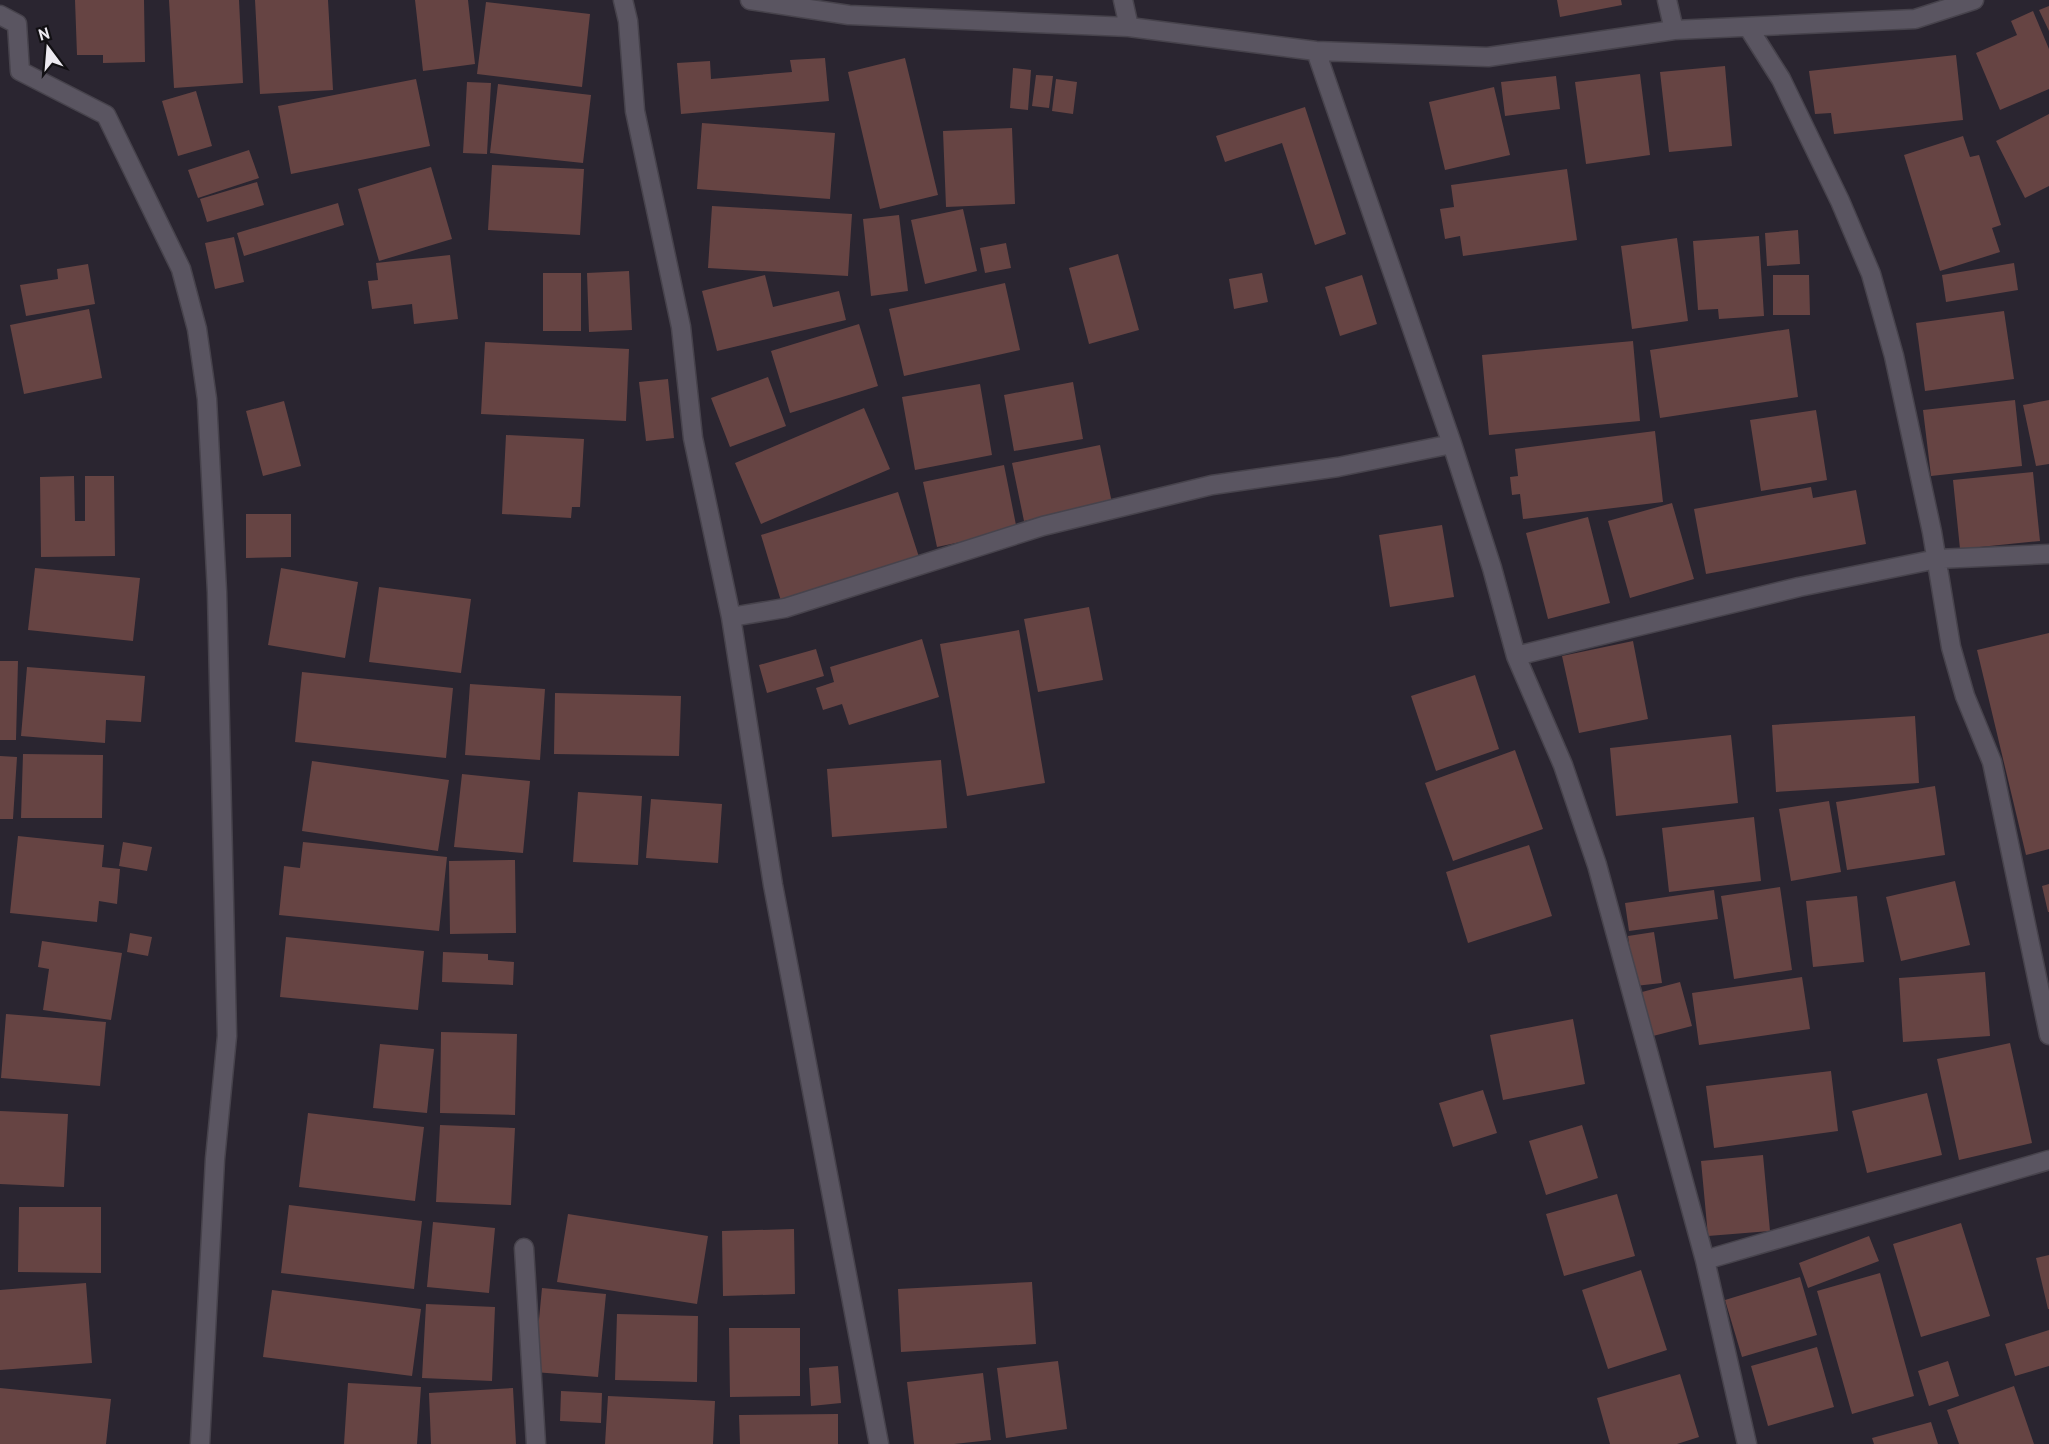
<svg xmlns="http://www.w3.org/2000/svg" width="2049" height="1444" viewBox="0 0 2049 1444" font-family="'PT Sans',sans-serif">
<rect width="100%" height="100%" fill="#2a2530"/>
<path fill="#664443" d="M75,0H144L145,62L103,63V55H77Z
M169,0H239L243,83L174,88Z
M255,0H328L333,90L260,94Z
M415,0H468L475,64L423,71Z
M1557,0H1621L1622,5L1560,17Z
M486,2L590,14L582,87L477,74Z
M2049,6V31L2039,10Z
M2033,11L2049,49V89L2000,110L1976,53L2017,35L2011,21Z
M1956,55L1963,120L1834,134L1831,113L1815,114L1809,71Z
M825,58L829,101L681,114L677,63L710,61L711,79L792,72L790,60Z
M905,58L938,195L880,209L848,72Z
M1725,66L1732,146L1669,152L1660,72Z
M1013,68L1031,70L1028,110L1010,108Z
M1640,74L1650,155L1586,164L1575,82Z
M1036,75L1053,76L1049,108L1032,106Z
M1556,76L1560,109L1505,116L1501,82Z
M416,79L430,146L291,174L278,106Z
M1056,79L1077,82L1073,114L1052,111Z
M467,82L491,83L487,154L463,153Z
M498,84L591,95L583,163L490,153Z
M1494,87L1510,155L1445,170L1429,102Z
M196,91L212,146L178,156L162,101Z
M1305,107L1346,234L1315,245L1282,143L1225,162L1216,136Z
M2049,114V186L2025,198L1996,141Z
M702,123L835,133L830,199L697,189Z
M1012,128L1015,204L946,207L943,131Z
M1963,136L1970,157L1979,155L2001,225L1992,228L2000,252L1940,271L1904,155Z
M249,150L259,178L198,198L188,170Z
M492,165L584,169L580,235L488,230Z
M431,167L452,239L379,261L358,189Z
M1567,169L1577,240L1463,256L1460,236L1445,239L1440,209L1454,207L1451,185Z
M257,182L264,205L207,222L200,199Z
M338,203L344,225L244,256L237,233Z
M712,206L852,214L848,276L708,268Z
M963,209L977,271L925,284L911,220Z
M899,215L908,291L871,296L863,219Z
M1798,230L1800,264L1767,266L1765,233Z
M1759,236L1764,316L1719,319L1718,309L1698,310L1693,241Z
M234,237L244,282L215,289L205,243Z
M1677,238L1688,321L1632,329L1621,246Z
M1006,243L1011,268L985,273L980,248Z
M1118,254L1139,330L1089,344L1069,268Z
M450,255L458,319L414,324L412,304L372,309L368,281L378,280L376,263Z
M2014,263L2018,290L1946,302L1942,275Z
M88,264L95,304L26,316L20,285L58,279L57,269Z
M629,271L632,330L589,332L587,273Z
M543,273H581V331H543Z
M1262,273L1268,302L1234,309L1229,279Z
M765,275L773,307L839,291L846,320L717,351L702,291Z
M1362,275L1377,324L1340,336L1325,287Z
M1773,275H1809L1810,315H1773Z
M1005,283L1020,350L904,376L889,309Z
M89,309L102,378L24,394L10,325Z
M2004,311L2014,379L1925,391L1916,323Z
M859,324L878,386L790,413L771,351Z
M1789,329L1798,397L1660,418L1650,350Z
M1633,341L1640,421L1489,435L1482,355Z
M485,342L629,349L626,421L481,414Z
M768,377L786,426L730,447L711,398Z
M668,379L674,438L646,441L639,382Z
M1073,382L1083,439L1014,451L1004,395Z
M980,384L992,455L915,470L902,397Z
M2015,400L2022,466L1931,476L1923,410Z
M2049,400V464L2036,466L2023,405Z
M284,401L301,466L263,476L246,411Z
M864,408L890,469L761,524L735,463Z
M1816,410L1827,480L1761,491L1750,420Z
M1655,431L1663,502L1523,519L1520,494L1512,495L1510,477L1518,476L1515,449Z
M506,435L584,439L580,507H572L571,518L502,514Z
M1100,445L1112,503L1024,521L1012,463Z
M1004,465L1017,530L937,547L923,482Z
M2033,472L2040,541L1960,549L1953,480Z
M74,476L75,521H85V476H114L115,556L41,557L40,477Z
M1811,487L1813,498L1856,490L1866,544L1706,574L1694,509Z
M898,492L919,557L781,601L761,535Z
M1672,503L1694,579L1630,598L1608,521Z
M246,514H291V557L246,558Z
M1588,517L1610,603L1548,619L1526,533Z
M1442,525L1454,597L1390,607L1379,535Z
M35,568L140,578L133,641L28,630Z
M281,568L358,582L345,658L268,645Z
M379,587L471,599L461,673L369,662Z
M1089,607L1103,680L1038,692L1024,619Z
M1019,630L1045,783L967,796L940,644Z
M2049,633V849L2026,855L1977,650Z
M922,639L939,697L849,725L842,704L823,710L816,688L834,682L830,667Z
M1633,641L1648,719L1579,733L1562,656Z
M816,649L824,676L767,693L759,665Z
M0,661H18L16,740H0Z
M27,667L145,676L141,722L106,720L105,743L21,736Z
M302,672L453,688L446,758L295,742Z
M1475,675L1499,749L1436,771L1411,696Z
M470,684L545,689L540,760L465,755Z
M555,693L681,696L679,756L554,754Z
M1915,716L1919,783L1776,792L1772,725Z
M1731,735L1738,803L1616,816L1610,748Z
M1515,750L1543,829L1453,861L1425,783Z
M23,754L103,755L102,818H21Z
M0,756L17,757L13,819H0Z
M941,760L947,828L832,837L827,769Z
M312,761L449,780L438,851L302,831Z
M462,774L530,781L523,853L454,847Z
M1935,786L1945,855L1847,870L1836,802Z
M578,792L642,796L638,865L573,862Z
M651,799L722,804L718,863L646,858Z
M1829,801L1841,872L1791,881L1779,809Z
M1754,817L1761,881L1669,892L1662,828Z
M18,836L104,845L102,867L120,869L117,904L99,901L97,922L10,913Z
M123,842L152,847L147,871L119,866Z
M303,842L447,857L439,931L279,915L284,866L300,868Z
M1529,845L1552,916L1468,943L1446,872Z
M515,860L516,933L450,934L449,861Z
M1955,881L1970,945L1901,961L1886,897Z
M2049,884V912H2048L2042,886Z
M1780,887L1792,970L1734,979L1721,896Z
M1714,890L1718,919L1629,931L1625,903Z
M1857,896L1864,962L1813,967L1806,901Z
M1654,932L1662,983L1635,986L1628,936Z
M130,933L152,937L148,956L127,952Z
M286,937L424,951L418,1010L280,997Z
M42,941L122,953L111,1020L43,1010L49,969L38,967Z
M443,952L488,954V960L514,962L513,985L442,982Z
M1985,972L1990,1036L1903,1042L1899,978Z
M1802,977L1810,1029L1699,1045L1692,993Z
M1680,982L1692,1026L1653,1036L1642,992Z
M6,1014L106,1022L100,1086L1,1078Z
M1573,1019L1585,1084L1503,1100L1490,1035Z
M441,1032L517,1034L515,1115L440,1113Z
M2010,1043L2032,1143L1959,1160L1937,1059Z
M380,1044L434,1049L427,1113L373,1108Z
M1831,1071L1838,1131L1714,1148L1706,1086Z
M1483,1090L1497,1133L1453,1147L1439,1103Z
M1927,1093L1942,1155L1867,1173L1852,1111Z
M0,1111L68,1114L64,1187L0,1184Z
M308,1113L424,1127L415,1201L299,1187Z
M440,1125L515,1128L511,1205L436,1202Z
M1582,1125L1598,1178L1546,1195L1529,1141Z
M1763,1155L1770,1231L1708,1236L1701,1161Z
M1617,1194L1635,1256L1564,1276L1546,1214Z
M289,1205L422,1221L414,1289L281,1273Z
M19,1207H101V1273L18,1272Z
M568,1214L708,1236L697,1304L557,1282Z
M433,1222L495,1228L489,1293L427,1287Z
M1961,1223L1990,1316L1921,1337L1893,1244Z
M794,1229L795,1294L723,1296L722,1231Z
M1869,1236L1879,1261L1808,1288L1799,1263Z
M2049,1255V1309H2048L2036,1258Z
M1641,1270L1667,1350L1608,1369L1582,1290Z
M1880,1273L1914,1396L1852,1414L1817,1291Z
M1800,1277L1817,1335L1742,1357L1725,1300Z
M1032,1282L1036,1344L901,1352L898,1289Z
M86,1283L92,1363L0,1370V1290Z
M542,1288L606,1294L598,1377L534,1372Z
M272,1290L421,1309L412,1376L263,1357Z
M426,1304L495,1307L492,1381L422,1378Z
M617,1314L698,1316L697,1382L615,1380Z
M729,1328H800V1396L730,1397Z
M2049,1330V1366L2015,1376L2005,1344Z
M1817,1347L1834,1407L1768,1426L1751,1366Z
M1058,1361L1067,1429L1006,1438L997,1368Z
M1948,1361L1959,1396L1929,1406L1918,1371Z
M838,1366L841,1403L811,1406L809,1368Z
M983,1373L991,1440L954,1444H914L907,1382Z
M1680,1374L1699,1437L1677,1444H1610L1597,1398Z
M348,1383L421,1387L417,1444H344Z
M2014,1386L2034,1444H1959L1947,1410Z
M0,1388L111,1399L106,1444H0Z
M513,1388L516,1444H431L429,1393Z
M561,1391L602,1393L601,1423L560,1421Z
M608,1396L715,1401L713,1444H605Z
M838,1414V1444H740L739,1415Z
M1931,1422L1938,1444H1874L1872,1438Z"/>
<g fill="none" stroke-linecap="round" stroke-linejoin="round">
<defs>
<path id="minor" d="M623,0L628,21L635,111L681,327L693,438L731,617L773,885L879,1444
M750,0L849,15L1129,27L1316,51L1488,57L1674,30L1915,19L1974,0
M1123,0L1129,27
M1667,0L1674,30
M0,15L17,24L20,71L106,115L181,269L197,329L207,399L217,592L227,1036L215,1159L200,1444
M1748,27L1781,79L1840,201L1871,274L1894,356L1932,532L1951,647L1965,696L1992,762L2049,1035
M1316,51L1452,444L1492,568L1516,656L1563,765L1597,865L1705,1260L1747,1444
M731,617L785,608L1043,526L1212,485L1338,467L1452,444
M1516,656L1799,587L1937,559L2049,554
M524,1248L536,1444
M1705,1260L2049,1160"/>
</defs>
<use href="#minor" stroke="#47434c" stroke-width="21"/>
<use href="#minor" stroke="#5a5561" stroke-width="18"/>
</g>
<g transform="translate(48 48) rotate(344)" stroke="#121014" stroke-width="4.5" paint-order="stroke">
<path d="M0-4.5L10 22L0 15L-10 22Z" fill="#edeaf1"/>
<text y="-9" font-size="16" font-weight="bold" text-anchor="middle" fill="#edeaf1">N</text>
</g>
</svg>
